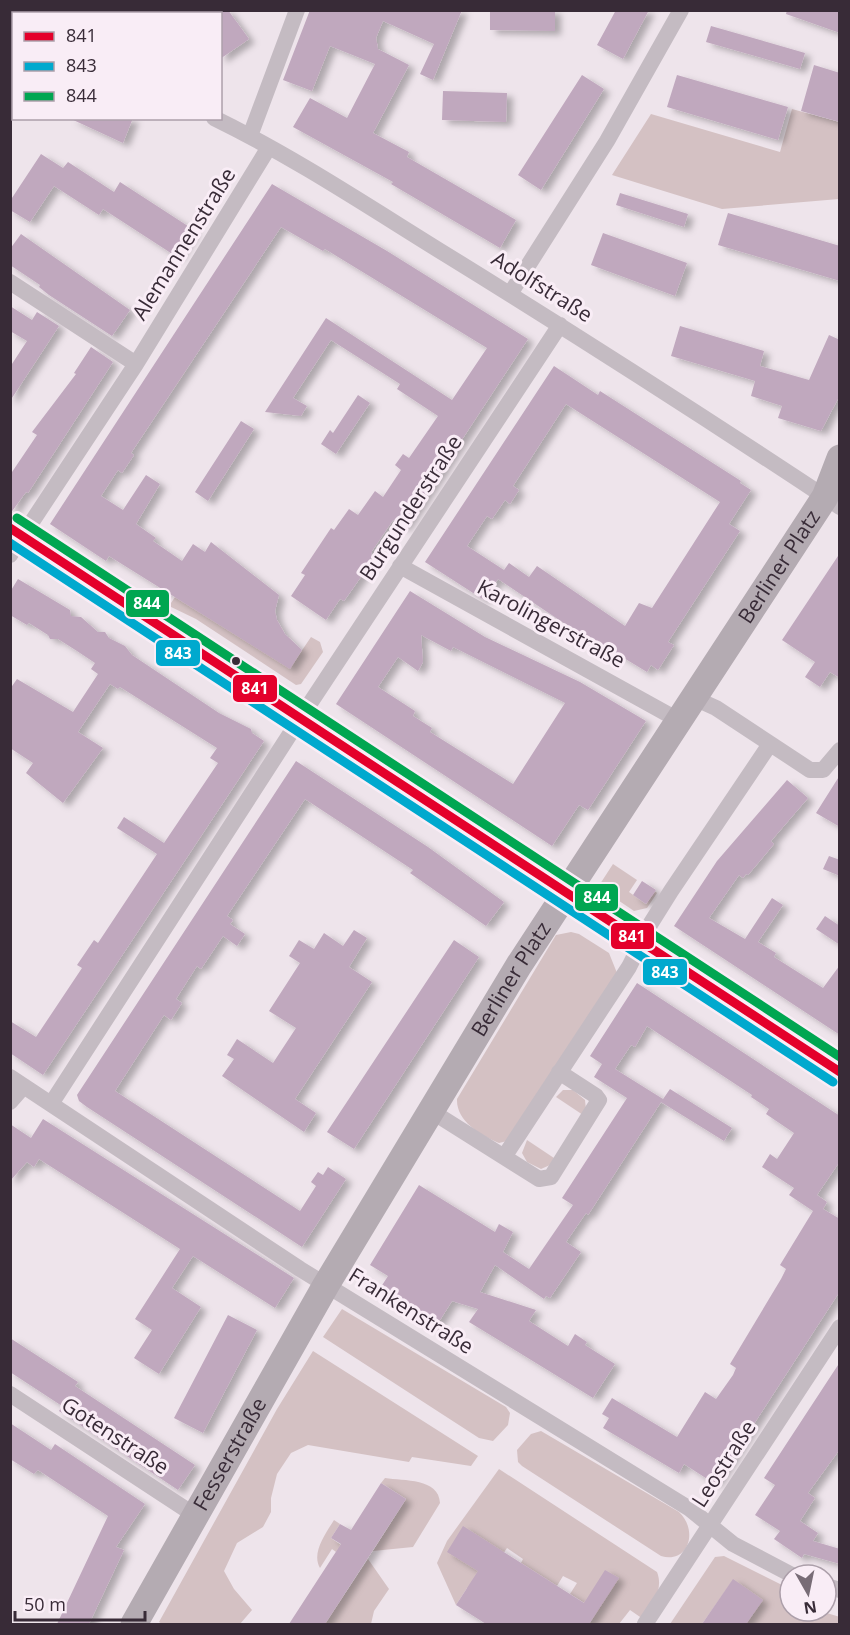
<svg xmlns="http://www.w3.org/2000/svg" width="850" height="1635" viewBox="0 0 850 1635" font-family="'Open Sans',sans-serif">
<defs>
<filter id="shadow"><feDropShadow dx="6" dy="4" stdDeviation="3" flood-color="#0004"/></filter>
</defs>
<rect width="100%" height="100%" fill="#eee4eb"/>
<path fill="#d4c1c3" d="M792,109L839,122V199L722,209L612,175L651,114L780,152Z
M175,597L290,668L311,637L320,642L323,652L301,684L296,685L196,619L169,606Z
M613,864L637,880L629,892L646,904L655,891L657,893L647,908L634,911L603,890L600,884Z
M571,932L579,934L609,953L617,973L507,1141L499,1143C480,1135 456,1121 457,1099L556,935Z
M563,1090H573L585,1100L586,1110L583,1115L556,1097Z
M527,1140L554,1158L550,1165L541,1169L527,1162L522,1153Z
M342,1309L506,1407L510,1413L508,1425L493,1441L479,1438L323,1337Z
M313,1351L478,1456L471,1466L412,1457L409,1462L308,1445L291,1453L277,1474L271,1498V1512L263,1527L237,1543L224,1571L234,1589L252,1610L240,1624H162L159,1622L277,1409Z
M541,1431L679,1512C699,1531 688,1564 661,1556L522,1466L518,1462L517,1450L531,1434Z
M499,1469L657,1572C664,1590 652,1604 643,1619L630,1610L619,1624H589L597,1611L570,1594L577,1583L563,1576L557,1586L521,1563L523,1559L507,1548L476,1594L467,1588L456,1605L437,1563L447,1541Z
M385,1478C404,1481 439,1478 440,1503L413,1547L373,1551L406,1499L381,1483Z
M334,1520L340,1524L331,1538L341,1545L336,1552L332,1549L320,1568C311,1553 326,1533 334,1520Z
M724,1556L786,1587L790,1611H820L840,1617L839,1624H746L762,1600L733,1580L702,1624H670L715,1557Z
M368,1559L389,1589L374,1611L371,1624H325Z"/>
<path fill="#c0a8be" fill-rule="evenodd" filter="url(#shadow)" d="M220,10H228L249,39L220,59Z
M310,10H462L433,80L420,74L434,44L383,21L376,38L378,49L409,65L373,133L409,152L407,157L516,220L500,248L391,184L393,182L293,127L310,98L347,118L375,64L330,46L312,91L283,80Z
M490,10H555V31L490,30Z
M616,10H649L623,59L597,45Z
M787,10H840V33L786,14Z
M711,26L805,53L800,69L706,42Z
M814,65L840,73V122L801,111Z
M582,75L604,89L541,190L518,175Z
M677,75L788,107L778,140L667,107Z
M443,91L507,93L506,122L442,120Z
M69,118H133L123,143Z
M41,154L63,168L68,162L114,192L120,182L194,230L177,257L103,209L99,215L54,186L30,222L10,210V201Z
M272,184L387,251L528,339L404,528L393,520L372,551L370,564L344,601L340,599L326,620L291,596L305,575L301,573L331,528L334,530L349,509L358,515L375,491L383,497L401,470L395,465L403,454L409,458L438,416L397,389L400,384L331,340L293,398L307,406L301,416L265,412L326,318L452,400L487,348L325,249L323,251L281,227L131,453L134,455L122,473L118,470L101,496L123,510L146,475L160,484L136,524L156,538L153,541L182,561L193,544L205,552L211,542L279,595L275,611L277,620L285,634L302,650L290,669L109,556L106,561L50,524Z
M620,193L688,214L684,227L616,205Z
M728,213L840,246V281L718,245Z
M603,233L687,263L675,296L591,265Z
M21,234L130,310L112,336L49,295L39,287L40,285L10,265V249Z
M10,306L32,320L37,312L59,326L10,401V367L27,341L10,331Z
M680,326L764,351L760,366L809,380L829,335L840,340V395L821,431L778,418L782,406L751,396L755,381L671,356Z
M91,347L113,362L28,493L26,492L10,514V475L37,435L32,432L76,374L74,373Z
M554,366L598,395L600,391L741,481L740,483L751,490L729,524L740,531L668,642L674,645L658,670L651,665L647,672L609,649L607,652L498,579L502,573L484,600L425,562ZM566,404L720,502L652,608L639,603L625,626L537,566L529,577L509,563L504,570L467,546L487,516L492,519L505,500L510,504L519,490L513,486Z
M358,395L370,403L336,454L321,444L330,430L333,433Z
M241,421L254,429L208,501L195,492Z
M840,553V678L830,672L820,687L805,677L815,662L782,640Z
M18,579L70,610L71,616L81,617L98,632H105L109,638L125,646L132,655L219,713L251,729L252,733L264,741L43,1075L10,1053V1021L36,1037L82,968L77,965L94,940L98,943L157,854L117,828L124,817L164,843L218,763L210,758L217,748L120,687L118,689L110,684L78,732L103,748L63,803L26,773L33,763L10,748V689L17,679L73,712L98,674L91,669L95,663L77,651L58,639H50L48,635L29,623L27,625L10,615V592Z
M410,591L485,637L580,682L646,721L588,810L579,805L552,846L336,704ZM421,635L451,651L453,647L565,703L513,784L430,732L432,728L413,716L415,711L378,687L398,657L418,671L423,662Z
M296,761L428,847L504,902L486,926L410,873L413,870L305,799L227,916L233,920L230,924L245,934L237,946L223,936L201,969L197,966L176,999L182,1003L171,1020L164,1015L115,1091L300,1211L316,1186L311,1182L318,1172L323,1175L328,1167L346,1179L302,1247L87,1107L79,1101L77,1095Z
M840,775V827L816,813Z
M787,780L808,798L771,841L774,844L748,875L746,874L743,878L739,875L709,918L745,939L772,898L783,905L758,942L776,953L774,957L823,988L840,965V1035L674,926L717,861Z
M829,856L840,860V876L823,869Z
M642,881L656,890L646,904L633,895Z
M825,916L840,926V945L816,929Z
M354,930L367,938L349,967L372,982L295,1099L316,1113L304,1132L222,1076L234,1059L227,1055L237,1039L273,1063L296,1028L269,1011L300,963L289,956L299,940L314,949L324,933L343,946Z
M454,940L479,957L354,1149L327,1132Z
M637,983L840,1116V1161L817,1195L827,1202L823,1209L840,1219V1291L715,1484L684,1464L679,1473L603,1428L609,1418L602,1414L612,1398L677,1437L705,1392L716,1399L733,1375L736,1368L730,1364L781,1279L786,1269L780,1265L813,1211L789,1195L794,1188L762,1167L770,1154L777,1159L794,1133L766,1114L769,1109L751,1097L752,1095L647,1026L635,1047L631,1045L615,1069L663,1099L588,1215L586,1213L566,1242L581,1252L550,1298L546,1296L544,1299L495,1265L480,1292L536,1310L529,1321L568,1346L575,1334L587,1342L585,1345L615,1364L593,1398L469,1322L478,1309L452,1301L435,1328L377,1293L388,1276L370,1265L419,1185L495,1232L499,1224L513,1232L503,1252L529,1269L573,1205L562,1198L627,1098L594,1077L602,1064L590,1056Z
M670,1089L732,1128L724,1141L661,1102Z
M43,1119L294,1278L275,1308L193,1256L172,1288L201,1307L159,1374L134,1358L152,1330L135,1319L180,1249L39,1159L34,1167L27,1162L10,1181V1124L31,1138Z
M228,1315L257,1330L203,1433L174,1418Z
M10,1338L78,1382L75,1386L195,1465L178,1490L59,1411L62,1406L10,1372Z
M840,1362V1449L808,1493L815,1498L800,1521L818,1533L813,1541L840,1549V1564L804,1554L802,1558L774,1539L780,1531L755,1515L775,1485L764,1478Z
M10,1423L51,1450L55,1444L145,1504L116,1547L124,1550L89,1624H57L108,1516L38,1470L34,1474L10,1459Z
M381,1483L406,1499L325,1624H289L341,1544L331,1538L340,1524L351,1530Z
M463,1526L584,1603L605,1570L619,1578L589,1624H486L456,1605L478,1571L447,1552Z
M733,1579L763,1600L746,1624H702Z"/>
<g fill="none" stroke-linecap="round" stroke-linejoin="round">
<path stroke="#c4bbc2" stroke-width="16" d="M10,26L14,27
M214,118C294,157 369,207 445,254C578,336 709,420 840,507
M250,136L297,10
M10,282L136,364
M510,294L607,141L681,10
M10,555L136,364L269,147
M400,566L680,721
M694,698L716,708L810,770H823L840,750
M10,1077L300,1269L690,1509L733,1544L792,1575
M10,1102L24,1086
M51,1104L301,717L560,325
M431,1111L539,1179L551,1177L599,1100L596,1096L559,1072
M504,1157L629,967L651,923L671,891L770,744
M10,1394L196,1516
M826,1586L840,1590
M645,1624L840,1327"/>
<path stroke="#b6acb4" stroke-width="24" d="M10,528L840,1072"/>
<path stroke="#b4abb2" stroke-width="27" id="s1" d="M134,1624L326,1285L519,965L825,497L840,458"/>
<defs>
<path id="bus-1" d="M10,528L840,1072"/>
<path id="bus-2" d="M10,543L833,1082"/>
<path id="bus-3" d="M17,518L840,1057"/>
</defs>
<use href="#bus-1" stroke="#f9edf6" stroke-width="14"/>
<use href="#bus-2" stroke="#f9edf6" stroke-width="14"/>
<use href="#bus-3" stroke="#f9edf6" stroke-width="14"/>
<use href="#bus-1" stroke="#e4002b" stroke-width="9"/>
<use href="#bus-2" stroke="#00a9ce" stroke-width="9"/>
<use href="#bus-3" stroke="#00a651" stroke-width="9"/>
</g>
<circle fill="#382b37" stroke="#f9edf6" stroke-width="2" cx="236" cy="661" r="5"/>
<g text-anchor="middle" stroke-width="6" stroke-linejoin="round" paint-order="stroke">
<g font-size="21" fill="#382b37" stroke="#f9edf6">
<text transform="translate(184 244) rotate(-58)" y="7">Alemannenstraße</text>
<text transform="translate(542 287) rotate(32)" y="7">Adolfstraße</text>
<text transform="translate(411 508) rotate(-57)" y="7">Burgunderstraße</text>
<text dy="7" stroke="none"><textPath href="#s1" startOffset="1239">Berliner Platz</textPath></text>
<text transform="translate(551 624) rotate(28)" y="7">Karolingerstraße</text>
<text dy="7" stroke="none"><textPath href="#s1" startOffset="747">Berliner Platz</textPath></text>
<text transform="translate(411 1311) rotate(32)" y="7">Frankenstraße</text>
<text transform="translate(115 1436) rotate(33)" y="7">Gotenstraße</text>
<text dy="7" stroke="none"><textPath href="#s1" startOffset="195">Fesserstraße</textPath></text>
<text transform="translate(724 1464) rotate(-57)" y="7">Leostraße</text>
</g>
</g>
<g stroke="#f9edf6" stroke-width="2">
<rect x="125" y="589" width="45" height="29" rx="6" fill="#00a651"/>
<rect x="155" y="639" width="46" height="28" rx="6" fill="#00a9ce"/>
<rect x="232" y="674" width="46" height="29" rx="6" fill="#e4002b"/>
<rect x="574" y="883" width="45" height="29" rx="6" fill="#00a651"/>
<rect x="610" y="922" width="45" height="28" rx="6" fill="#e4002b"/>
<rect x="642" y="958" width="46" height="28" rx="6" fill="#00a9ce"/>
</g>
<g font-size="16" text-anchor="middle" font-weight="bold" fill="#fff">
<text x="147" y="609">844</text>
<text x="178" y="659">843</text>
<text x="255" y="694">841</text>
<text x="597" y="903">844</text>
<text x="632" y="942">841</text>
<text x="665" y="978">843</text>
</g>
<rect width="850" height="1635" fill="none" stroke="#382b37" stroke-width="24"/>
<rect x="12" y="12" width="210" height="108" fill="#f9edf6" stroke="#ac9faa" stroke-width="1.5"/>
<rect x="24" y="32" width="30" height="9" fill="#e4002b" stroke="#ac9faa" stroke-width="1.5"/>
<text x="66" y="42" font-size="18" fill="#382b37">841</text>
<rect x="24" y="62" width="30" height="9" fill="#00a9ce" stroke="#ac9faa" stroke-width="1.5"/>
<text x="66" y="72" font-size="18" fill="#382b37">843</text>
<rect x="24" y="92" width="30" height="9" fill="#00a651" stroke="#ac9faa" stroke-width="1.5"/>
<text x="66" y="102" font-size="18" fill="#382b37">844</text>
<g transform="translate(808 1593) rotate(171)"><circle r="28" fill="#f9edf6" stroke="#ac9faa" stroke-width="1.5"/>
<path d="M0-4.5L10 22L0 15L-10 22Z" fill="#786c76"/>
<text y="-9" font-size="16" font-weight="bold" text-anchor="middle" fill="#382b37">N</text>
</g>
<path d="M15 1611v9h130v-9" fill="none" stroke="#382b37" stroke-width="3"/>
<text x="24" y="1611" font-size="18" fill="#382b37" stroke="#f9edf6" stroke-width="4.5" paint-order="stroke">50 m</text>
</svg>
